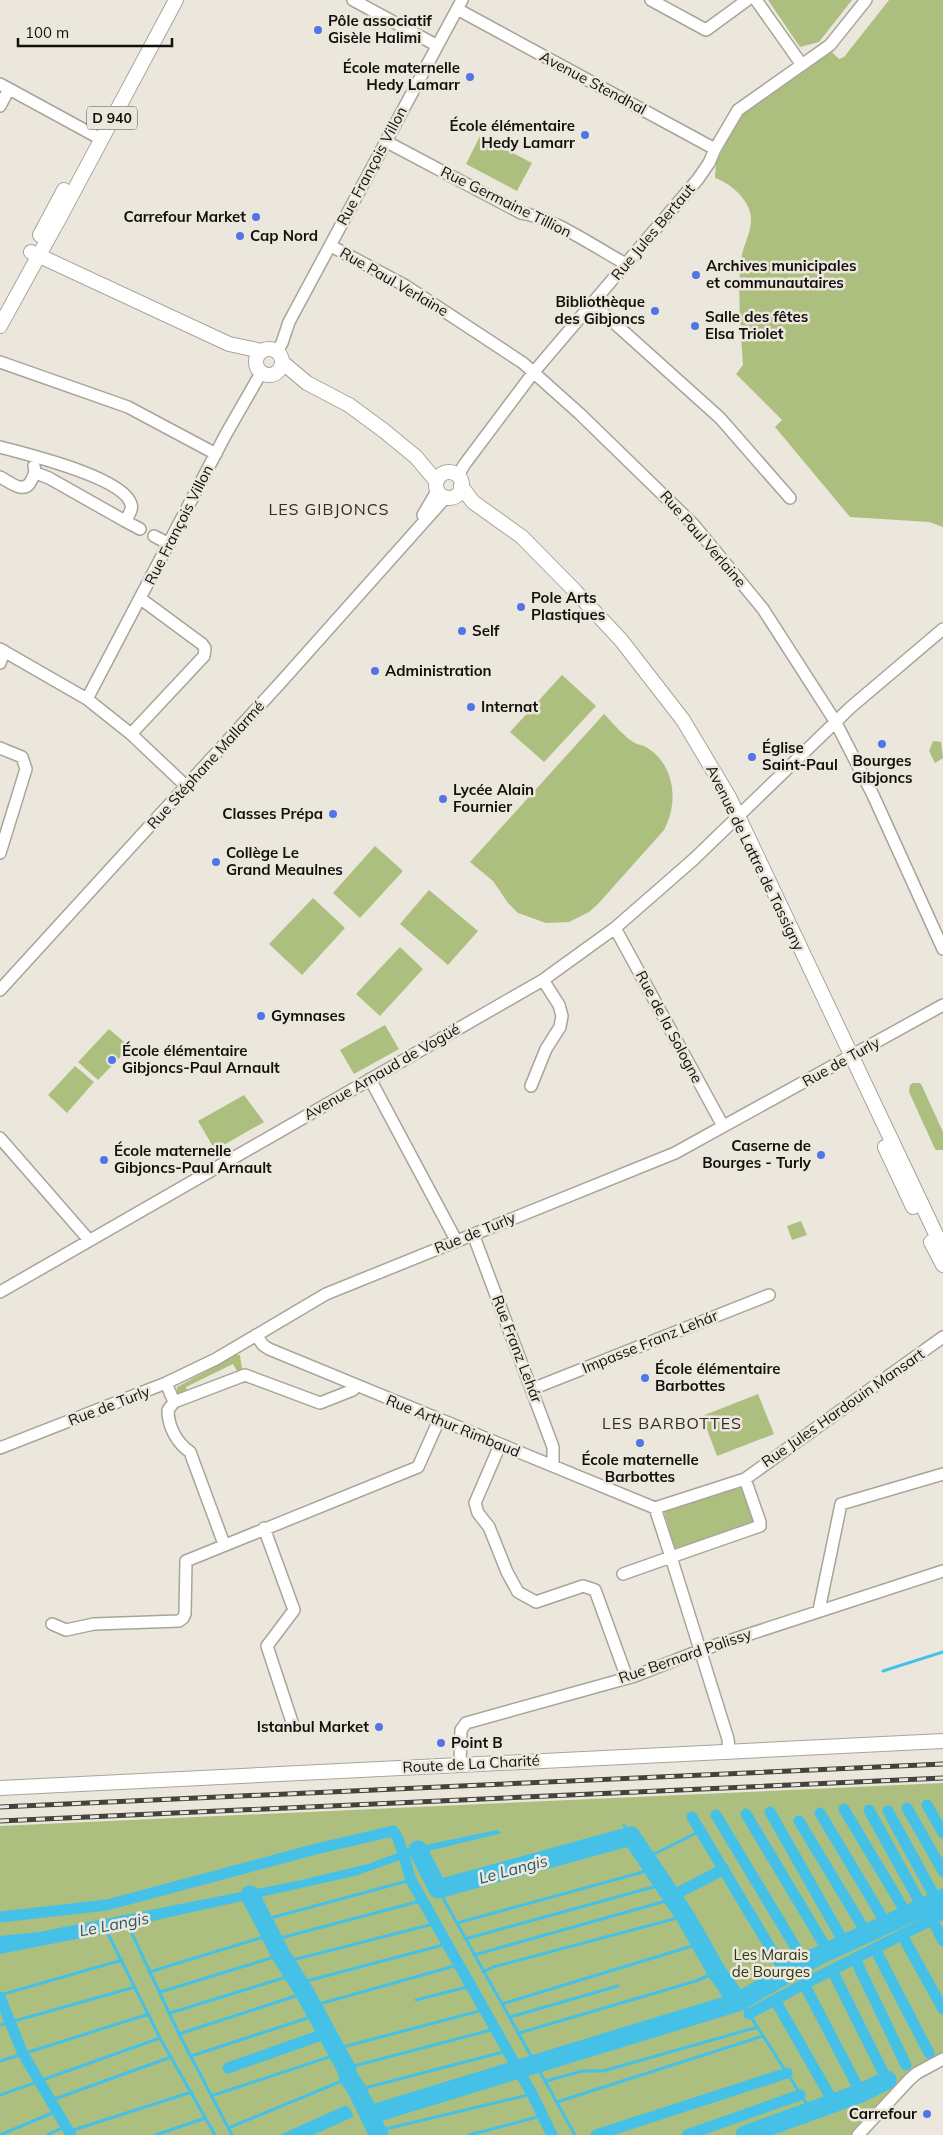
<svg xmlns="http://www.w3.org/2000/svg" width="943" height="2135" viewBox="0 0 943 2135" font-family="Mulish,sans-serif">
<rect width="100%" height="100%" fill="#ece7dc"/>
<path fill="#acbf7f" d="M768,0H852L819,42L800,47Z
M889,0H943V527L929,522L850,517L775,427L782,420L736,374L743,365C741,331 737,296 741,261C742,247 751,234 751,220C752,202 731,183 715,178L716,162L741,116L755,103L832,52L839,59L844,57Z
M480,136L532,163L517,191L466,164Z
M562,675L596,706L544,762L510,732Z
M604,714C613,723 624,737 635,743C638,745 643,745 646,747C675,764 679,803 664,830L598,904L589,912L569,922L546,923L518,913L508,903L493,881L470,862Z
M933,741L941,742L943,758L935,763L929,751Z
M375,846L403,871L360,918L333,893Z
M429,890L478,931L448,965L400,924Z
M313,898L345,928L302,975L269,944Z
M400,947L423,969L380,1016L356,994Z
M385,1025L399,1049L354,1074L340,1050Z
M109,1029L130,1047L98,1080L78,1062Z
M75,1066L94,1082L67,1113L48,1095Z
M913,1083H920L922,1086L943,1132V1150H936L934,1147L909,1092L910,1085Z
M244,1095L264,1122L215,1150L198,1121Z
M801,1221L807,1235L792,1240L787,1226Z
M236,1355H240L242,1369L237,1371L233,1364L186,1387L188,1394L179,1395L177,1394V1387Z
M758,1394L774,1434L717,1456L702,1416Z
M739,1486L741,1487L754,1522L675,1549L664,1512L665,1509Z
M943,1783V2064L915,2080L860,2135H0V1826Z"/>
<path fill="#45c1e8" d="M497,1830L502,1833L420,1853L355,1876L134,1925L97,1935L0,1954V1936L39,1932L297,1881L368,1864L411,1848Z
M346,2105L352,2111L353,2117L313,2135H280Z"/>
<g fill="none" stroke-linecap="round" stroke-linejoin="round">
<path stroke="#45c1e8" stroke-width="3" d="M883,1671L943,1652
M624,1825L631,1836
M646,1858L700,1831
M438,1889L575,2135
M263,1920L411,1880
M127,1923L179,2034L232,2135
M457,1923L654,1869
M106,1930L160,2038L215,2135
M465,1939L664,1884
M273,1940L424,1900
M474,1955L673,1899
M285,1962L437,1923
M149,1972L270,1935
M483,1972L493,1967L685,1916
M299,1983L447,1944
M160,1992L281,1955
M0,1995L122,1960
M416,2000L471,1986
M738,2002L749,2014L812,2112
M502,2004L702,1943
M312,2006L458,1965
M170,2013L293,1975
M510,2017L618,1986
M0,2025L135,1987
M519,2033L696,1981L717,1972
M179,2034L305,1993
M335,2049L483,2010
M191,2056L317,2015
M0,2061L149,2014
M346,2068L495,2029
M546,2081L582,2071H603L758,2027
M357,2090L507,2051
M0,2095L160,2038
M211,2096L338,2054
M52,2100L171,2057
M557,2102L763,2036
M228,2128L349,2078
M757,2130L759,2135
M70,2131L192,2092
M0,2135L57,2111
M47,2135L66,2126
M156,2135L205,2118
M369,2135L377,2131L532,2094
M469,2135L541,2116
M547,2135L551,2134"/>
<path stroke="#45c1e8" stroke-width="11" d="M927,1805L943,1833
M907,1808L943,1871
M844,1809L908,1916
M869,1810L923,1908
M888,1811L937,1901
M770,1812L845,1944
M820,1813L887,1925
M746,1814L828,1951
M716,1815L805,1963
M692,1817L786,1974
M799,1821L867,1934
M672,1896L724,1869
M0,1917L107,1905L316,1849L393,1831C400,1837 407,1869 411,1880L532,2094L552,2135
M932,1919L943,1941
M902,1935L943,2009
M875,1949L929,2053
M855,1959L906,2065
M832,1970L887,2080
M804,1984L861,2093
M0,1997L23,2054L71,2135
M775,2000L834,2103
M749,2014L804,1984L943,1914
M228,2068L327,2033
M596,2135L787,2073
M687,2135L800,2095"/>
<path stroke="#45c1e8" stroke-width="19" d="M418,1850L438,1889L631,1836L685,1916L717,1972L738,2002
M250,1895L281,1955L305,1993L346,2068L349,2078L357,2090L379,2135
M369,2115L738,2002L816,1957L943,1898
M745,2135L861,2093L887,2080"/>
<defs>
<path id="minor" d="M353,0L436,45
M651,0L706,30L747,0
M756,0L802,65
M457,9L715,149L709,163L698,179L533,373L464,465L458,476
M0,84L101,139
M0,106L9,89
M385,141L521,213C553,217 596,248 626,264
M715,149L738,110L830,45L866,0
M331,246L406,286L523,363L580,414L693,524L763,609L835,721L873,795L943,949
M592,303L720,418L790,498
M277,351L282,343L289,322L462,0
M0,362L128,407L216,454
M0,447C26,454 123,477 131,504C133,510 128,516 125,521L49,478L36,473
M0,477C10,482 24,495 31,481C34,475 36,473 34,466
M423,515L437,491
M125,521L140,529
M154,536L169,544
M0,649L87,699L131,734L186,786
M0,663L4,651
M87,699L226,434L261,373
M131,734L204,656L205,648L202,644L141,599
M0,748L22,757L26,769L0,853
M615,928L723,1126
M0,990L282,681L446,497
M370,1079L456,1240
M531,1086L546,1049L560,1027L562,1016L559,1005L543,980
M0,1138L89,1240
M473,1234L553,1447V1466
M0,1292L543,980L615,928L694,859L851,707L943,629
M256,1335L263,1345L269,1349L655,1508
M166,1383L174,1402L168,1410C168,1427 177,1443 190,1452L224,1544
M532,1389L769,1295
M174,1402L245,1375L320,1403L353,1390L355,1386
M500,1445L475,1503L478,1513L489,1527L507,1572L518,1592L536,1602L583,1586L595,1590L627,1678
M0,1448L166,1383L216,1359L326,1294L675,1153L943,1005
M745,1479L760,1522V1526L671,1557L655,1508L745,1479L943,1337
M264,1528L294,1610L267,1646L293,1725
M623,1574L671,1557L728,1739L729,1751
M819,1610L841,1504L943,1474
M52,1624L66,1630L94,1624L179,1621L183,1618L185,1614L186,1561L418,1467L439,1420
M460,1764L461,1730L466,1723L635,1676L701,1650L943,1571
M858,2135L909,2080L917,2073L943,2059"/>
<path id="major" d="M40,235L64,190
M31,252L229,344L262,351
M0,326L60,217L176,0
M256 362a13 13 0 1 1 26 0a13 13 0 1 1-26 0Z
M282,362L307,383L349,405L383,430L416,457L436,481
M436 485a13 13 0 1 1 26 0a13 13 0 1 1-26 0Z
M461,486L473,502L522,537L575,591L621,640L683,720L729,797L943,1249
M885,1147L913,1207
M931,1242L943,1265
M0,1788L943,1741"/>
</defs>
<use href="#minor" stroke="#a9a49a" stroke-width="14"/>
<use href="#major" stroke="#a9a49a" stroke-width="16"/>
<use href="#minor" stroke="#fff" stroke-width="11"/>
<use href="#major" stroke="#fff" stroke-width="14"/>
<defs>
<path id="rail" d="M0,1807L943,1764
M0,1821L943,1778"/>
</defs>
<use href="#rail" stroke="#44423c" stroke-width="5"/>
<use href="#rail" stroke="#ece7dc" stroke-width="3" stroke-dasharray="9" stroke-linecap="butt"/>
</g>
<g fill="#5274e9" stroke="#ece7dc" stroke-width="2">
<circle cx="318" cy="30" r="5"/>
<circle cx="470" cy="77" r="5"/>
<circle cx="585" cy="135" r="5"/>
<circle cx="256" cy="217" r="5"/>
<circle cx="240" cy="236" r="5"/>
<circle cx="696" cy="275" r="5"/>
<circle cx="655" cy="311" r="5"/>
<circle cx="695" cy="326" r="5"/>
<circle cx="521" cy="607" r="5"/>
<circle cx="462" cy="631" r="5"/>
<circle cx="375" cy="671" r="5"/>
<circle cx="471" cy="707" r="5"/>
<circle cx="882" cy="744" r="5"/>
<circle cx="752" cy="757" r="5"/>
<circle cx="443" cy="799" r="5"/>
<circle cx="333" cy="814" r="5"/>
<circle cx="216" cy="862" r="5"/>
<circle cx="261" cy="1016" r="5"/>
<circle cx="112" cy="1060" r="5"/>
<circle cx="821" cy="1155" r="5"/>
<circle cx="104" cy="1160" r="5"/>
<circle cx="645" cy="1378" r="5"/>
<circle cx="640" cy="1443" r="5"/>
<circle cx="379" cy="1727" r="5"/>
<circle cx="441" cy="1743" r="5"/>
<circle cx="927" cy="2114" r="5"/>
</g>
<g text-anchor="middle" stroke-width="5" stroke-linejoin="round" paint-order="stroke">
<rect fill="#ece7dc" stroke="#53504a" stroke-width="1" x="87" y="106.5" width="50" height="23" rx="4"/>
<g font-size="14" font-weight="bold" fill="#12100c">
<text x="112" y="123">D 940</text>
</g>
<g font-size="15" font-weight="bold" fill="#12100c" stroke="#ece7dc" text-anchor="start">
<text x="328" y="26">Pôle associatif<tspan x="328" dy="17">Gisèle Halimi</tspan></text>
<text x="460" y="73" text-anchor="end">École maternelle<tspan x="460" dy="17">Hedy Lamarr</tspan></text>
<text x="575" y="131" text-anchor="end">École élémentaire<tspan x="575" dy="17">Hedy Lamarr</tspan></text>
<text x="246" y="222" text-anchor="end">Carrefour Market</text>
<text x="250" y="241">Cap Nord</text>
<text x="706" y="271">Archives municipales<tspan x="706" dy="17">et communautaires</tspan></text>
<text x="645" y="307" text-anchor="end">Bibliothèque<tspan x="645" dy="17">des Gibjoncs</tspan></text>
<text x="705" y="322">Salle des fêtes<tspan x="705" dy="17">Elsa Triolet</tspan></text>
<text x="531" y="603">Pole Arts<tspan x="531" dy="17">Plastiques</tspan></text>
<text x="472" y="636">Self</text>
<text x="385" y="676">Administration</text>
<text x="481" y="712">Internat</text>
<text x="762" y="753">Église<tspan x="762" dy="17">Saint-Paul</tspan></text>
<text x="882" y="766" text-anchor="middle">Bourges<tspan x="882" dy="17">Gibjoncs</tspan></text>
<text x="453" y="795">Lycée Alain<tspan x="453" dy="17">Fournier</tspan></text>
<text x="323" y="819" text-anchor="end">Classes Prépa</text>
<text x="226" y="858">Collège Le<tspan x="226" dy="17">Grand Meaulnes</tspan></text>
<text x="271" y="1021">Gymnases</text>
<text x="122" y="1056">École élémentaire<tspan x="122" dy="17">Gibjoncs-Paul Arnault</tspan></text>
<text x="811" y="1151" text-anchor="end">Caserne de<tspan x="811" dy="17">Bourges - Turly</tspan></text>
<text x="114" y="1156">École maternelle<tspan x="114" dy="17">Gibjoncs-Paul Arnault</tspan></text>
<text x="655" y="1374">École élémentaire<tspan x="655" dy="17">Barbottes</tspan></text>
<text x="640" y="1465" text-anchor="middle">École maternelle<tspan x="640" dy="17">Barbottes</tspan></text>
<text x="369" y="1732" text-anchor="end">Istanbul Market</text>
<text x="451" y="1748">Point B</text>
<text x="917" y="2119" text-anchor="end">Carrefour</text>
</g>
<g font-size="15" fill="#12100c" stroke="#ece7dc">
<text transform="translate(593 83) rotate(28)" y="5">Avenue Stendhal</text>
<text transform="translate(372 166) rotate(-62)" y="5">Rue François Villon</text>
<text transform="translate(506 202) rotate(26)" y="5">Rue Germaine Tillion</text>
<text transform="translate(653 232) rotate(-50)" y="5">Rue Jules Bertaut</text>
<text transform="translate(394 282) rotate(30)" y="5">Rue Paul Verlaine</text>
<text transform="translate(179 525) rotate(-63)" y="5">Rue François Villon</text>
<text transform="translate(703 539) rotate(49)" y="5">Rue Paul Verlaine</text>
<text transform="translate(206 765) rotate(-48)" y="5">Rue Stéphane Mallarmé</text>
<text transform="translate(755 858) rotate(64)" y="5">Avenue de Lattre de Tassigny</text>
<text transform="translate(669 1027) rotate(62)" y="5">Rue de la Sologne</text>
<text transform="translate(841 1062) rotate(-29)" y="5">Rue de Turly</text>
<text transform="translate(382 1072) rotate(-30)" y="5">Avenue Arnaud de Vogüé</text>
<text transform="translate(475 1233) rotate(-22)" y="5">Rue de Turly</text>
<text transform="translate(650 1342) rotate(-22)" y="5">Impasse Franz Lehár</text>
<text transform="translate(517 1349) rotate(69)" y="5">Rue Franz Lehár</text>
<text transform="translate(109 1406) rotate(-21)" y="5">Rue de Turly</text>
<text transform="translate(843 1408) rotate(-35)" y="5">Rue Jules Hardouin Mansart</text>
<text transform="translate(453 1426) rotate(22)" y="5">Rue Arthur Rimbaud</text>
<text transform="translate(685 1656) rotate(-19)" y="5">Rue Bernard Palissy</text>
<text transform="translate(471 1764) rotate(-3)" y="5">Route de La Charité</text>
</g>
<g font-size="15" fill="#2e3812" stroke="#ece7dc">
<text x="771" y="1960">Les Marais<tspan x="771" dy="17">de Bourges</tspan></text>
</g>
<g font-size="16" letter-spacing="1" fill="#302c24" stroke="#ece7dc">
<text x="329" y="515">LES GIBJONCS</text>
<text x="672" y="1429">LES BARBOTTES</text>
</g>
<g font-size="16" font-style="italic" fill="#285a6b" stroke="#ece7dc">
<text transform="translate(513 1869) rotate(-15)" y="6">Le Langis</text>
<text transform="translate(114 1924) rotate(-11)" y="6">Le Langis</text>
</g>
</g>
<path d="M18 38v8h154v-8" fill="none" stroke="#12100c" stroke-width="2.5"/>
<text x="25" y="38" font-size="15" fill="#12100c" stroke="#ece7dc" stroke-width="4" paint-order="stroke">100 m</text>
</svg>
